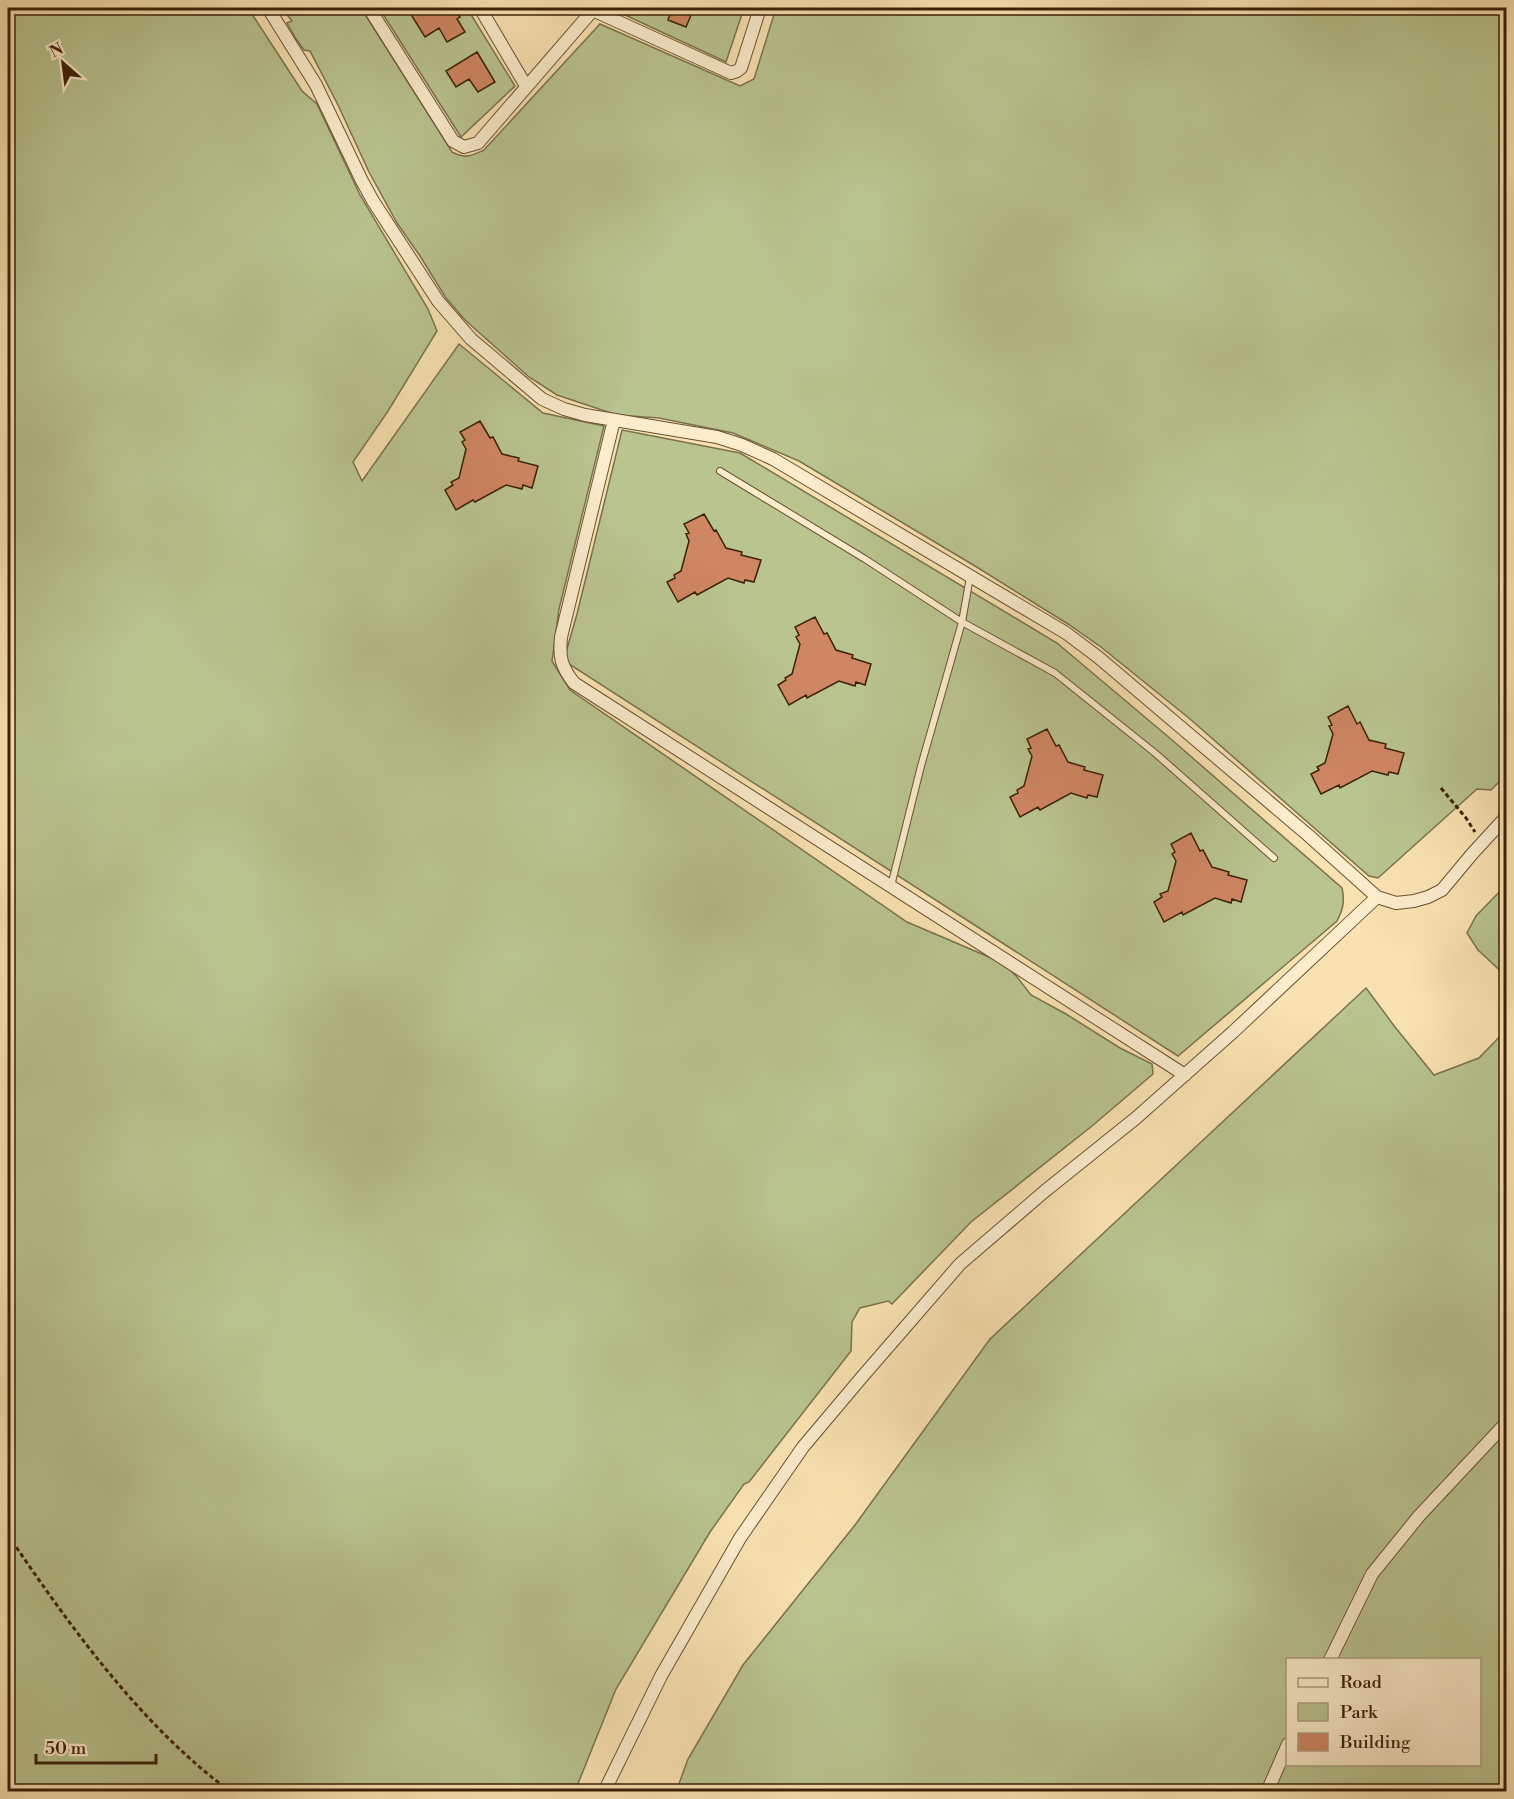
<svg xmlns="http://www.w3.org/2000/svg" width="1514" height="1799" viewBox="0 0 1514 1799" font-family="'Libre Bodoni',serif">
<rect width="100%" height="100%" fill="#f9e2b1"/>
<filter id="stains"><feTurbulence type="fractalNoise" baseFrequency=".00333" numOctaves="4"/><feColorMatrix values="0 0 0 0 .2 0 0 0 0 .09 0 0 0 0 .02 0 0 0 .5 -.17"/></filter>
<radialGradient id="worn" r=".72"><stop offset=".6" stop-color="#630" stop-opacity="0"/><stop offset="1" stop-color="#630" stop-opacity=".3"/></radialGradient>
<path fill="#b9c48f" stroke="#7a724c" stroke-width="1.5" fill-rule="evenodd" d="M8,8H248L302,91L317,104L360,195L428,309L437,331L388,411L353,462L362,481L459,344L543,413L604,426L559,609L552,661L570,690L907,922L1003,963L1017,977L1031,995L1066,1014L1120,1048L1152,1064L1153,1074L1092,1126L971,1222L892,1304L888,1301L860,1308L852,1322L851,1351L749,1482L744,1484L710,1532L616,1689L575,1791H8Z
M282,8H361L452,152C465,159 471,156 484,150L600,24L740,86L754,79L776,8H1506V775L1491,790L1477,789L1378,878L1369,876L1190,719L1101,647L1068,624L975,566L799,461L733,433L659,418L617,415L557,395L529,377L465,320L446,298L420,256L397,223L369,172L338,105L310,51L304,50L296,39L287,23L292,21Z
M379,8H467L515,86L461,137Z
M610,8H744L726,62Z
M622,430L740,453L1057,643L1172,740L1342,888C1345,902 1343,909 1337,921L1178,1056L569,664L566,657V652L577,614Z
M1506,885V976L1478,950L1467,933L1476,916Z
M1366,988L1395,1027L1434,1075L1479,1058L1506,1030V1791L676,1792L688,1759L743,1665L855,1525L990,1339ZM1288,1660H1480V1764H1288Z"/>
<path fill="#cf8662" stroke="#3a2008" stroke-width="1.5" d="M407,8H454L460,17L457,19L465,32L447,42L439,28L425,37Z
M672,8H694L686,27L668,20Z
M477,52L495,82L478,92L469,79L456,87L446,71Z
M480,421L490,438L493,437L502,454L519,458L518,461L538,466L532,488L523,485L522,489L506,485L475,502L473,500L456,510L445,490L453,485L451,482L459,478L466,449L462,442L465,440L460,432Z
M704,514L714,531L716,530L726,548L742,552L741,555L761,560L754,582L745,580L744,583L728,578L697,595L695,592L678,602L667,582L675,578L674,575L681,571L689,541L686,534L689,533L684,524Z
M815,617L824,634L827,633L836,650L853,655L852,658L871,664L865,685L856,682L855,686L839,681L807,698L806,695L789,705L778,685L786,680L785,678L792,674L800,644L796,637L799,635L795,627Z
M1348,706L1357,724L1360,722L1369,740L1386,744L1385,748L1404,753L1398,774L1389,772L1388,775L1372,771L1340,788L1339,785L1321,794L1311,774L1319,770L1317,767L1325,763L1333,734L1329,726L1332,725L1328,717Z
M1047,729L1056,746L1059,745L1068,762L1085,767L1084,770L1103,775L1097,797L1088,795L1087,798L1071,793L1040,810L1038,807L1020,817L1010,797L1018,793L1017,790L1024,786L1032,756L1028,749L1031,748L1027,739Z
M1191,833L1200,851L1203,850L1212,867L1229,872L1228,875L1247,880L1241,902L1232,899L1231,903L1215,898L1183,915L1182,912L1164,922L1154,902L1162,897L1160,894L1168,891L1176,861L1172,854L1175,852L1171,844Z"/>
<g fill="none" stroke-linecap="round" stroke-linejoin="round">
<defs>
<path id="service" d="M720,471L865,559L962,622L1055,673L1155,753L1274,858
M891,886L921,766L962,622L970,577"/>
<path id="minor" d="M268,8L316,85L361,179L373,201L438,301L471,339L542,399L564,409L585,415L717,437L742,445L773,459L1066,633L1098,657L1308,835L1377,897
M369,8L453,141L464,147L478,143L593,10
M480,8L526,86
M588,8L731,73L737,71L741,68L760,8
M614,420L561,637C559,658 561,666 574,683L1185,1075
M1330,1660L1372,1574L1419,1516L1506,1423
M604,1792L661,1676L740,1538L803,1447L862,1377L960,1264L1045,1191L1136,1118L1233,1032L1377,897L1396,903L1414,901L1428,897L1442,890L1472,854L1506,817
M1267,1792L1288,1744"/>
</defs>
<use href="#service" stroke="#6a5032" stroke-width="8"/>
<use href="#minor" stroke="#6a5032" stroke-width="14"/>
<path stroke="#3a2008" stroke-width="3" stroke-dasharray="4.5 3" stroke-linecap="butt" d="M1441,788L1466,818L1475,832
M8,1535C69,1625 142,1727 231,1792"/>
<use href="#service" stroke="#fbeccc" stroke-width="6"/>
<use href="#minor" stroke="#fbeccc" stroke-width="12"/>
</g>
<rect width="1514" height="1799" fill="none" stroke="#f9e2b1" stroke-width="30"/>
<rect x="9" y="9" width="1496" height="1781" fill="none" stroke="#3a2008" stroke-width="3"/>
<rect x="15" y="15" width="1484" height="1769" fill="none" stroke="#3a2008" stroke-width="1.5"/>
<rect x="1286" y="1658" width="195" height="108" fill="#fbeccc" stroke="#ae9a7e" stroke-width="1.5"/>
<rect x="1298" y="1678" width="30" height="9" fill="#fbeccc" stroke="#ae9a7e" stroke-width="1.5"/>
<text x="1340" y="1688" font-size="18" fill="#3a2008">Road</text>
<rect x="1298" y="1703" width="30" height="18" fill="#b9c48f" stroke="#ae9a7e" stroke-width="1.5"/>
<text x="1340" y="1718" font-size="18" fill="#3a2008">Park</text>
<rect x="1298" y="1733" width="30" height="18" fill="#cf8662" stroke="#ae9a7e" stroke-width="1.5"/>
<text x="1340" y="1748" font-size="18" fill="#3a2008">Building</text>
<g transform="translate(63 63) rotate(332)" stroke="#fbeccc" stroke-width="4.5" paint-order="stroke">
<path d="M0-4.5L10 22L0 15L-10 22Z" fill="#3a2008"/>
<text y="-9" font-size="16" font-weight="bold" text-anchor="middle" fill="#3a2008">N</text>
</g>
<path d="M36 1754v9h120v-9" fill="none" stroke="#3a2008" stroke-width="3"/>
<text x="45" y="1754" font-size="18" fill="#3a2008" stroke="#fbeccc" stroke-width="4.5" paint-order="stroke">50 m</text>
<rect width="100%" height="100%" filter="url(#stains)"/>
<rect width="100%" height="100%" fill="url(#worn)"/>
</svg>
